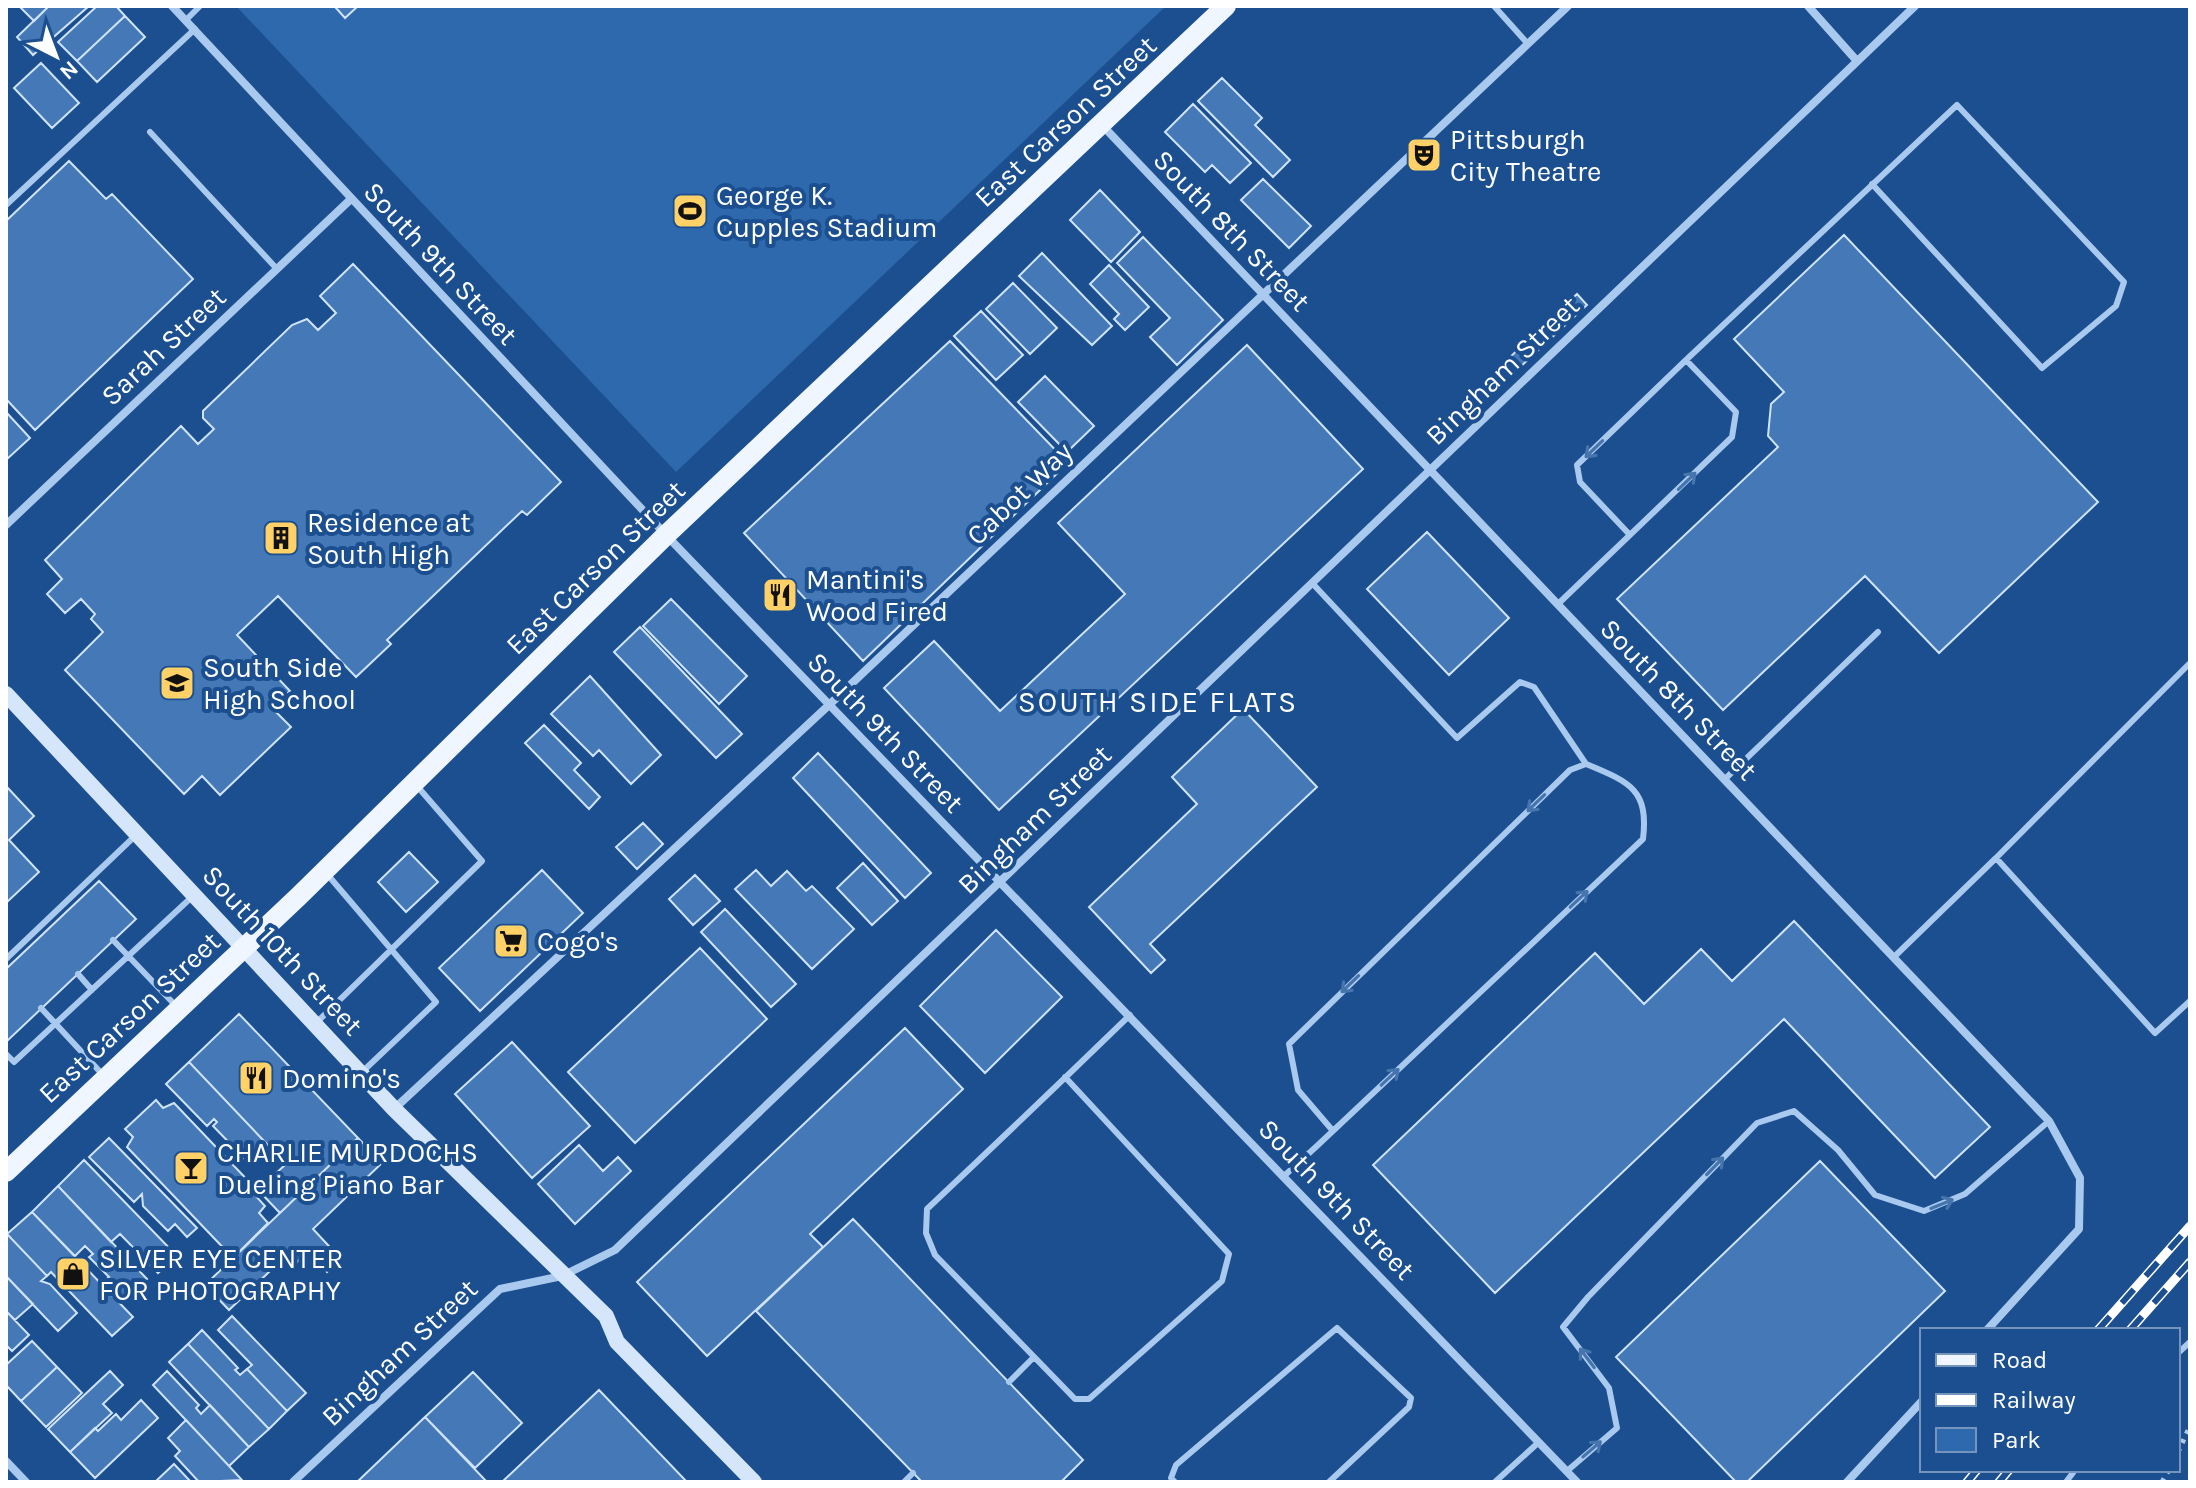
<svg xmlns="http://www.w3.org/2000/svg" width="2196" height="1488" viewBox="0 0 2196 1488" font-family="Karla,sans-serif">
<rect width="100%" height="100%" fill="#1b4f8f"/>
<path fill="#2e69ad" d="M236,6H1166L676,472Z"/>
<path fill="#4478b7" stroke="#cfe3fa" stroke-width="2" d="M19,6H49L34,21Z
M49,6H89L33,55L17,37Z
M97,6H116L125,16L77,61L58,42Z
M338,6H358L345,18L336,8Z
M125,16L145,37L97,82L77,61Z
M41,63L79,103L52,128L14,88Z
M1222,78L1262,118L1255,125L1290,160L1273,177L1198,101Z
M1193,104L1251,163L1230,183L1212,165L1205,172L1165,132Z
M69,161L106,199L112,194L193,279L35,430L6,399V221Z
M1263,179L1311,226L1289,248L1241,200Z
M1100,190L1140,232L1111,262L1070,220Z
M1844,235L2098,502L1939,653L1865,576L1723,710L1617,599L1778,447L1768,436L1771,404L1784,392L1734,339Z
M1143,237L1223,320L1177,365L1150,337L1170,318L1117,263Z
M1042,253L1112,326L1092,345L1019,276Z
M353,264L561,482L527,515L522,511L387,640L391,644L356,677L278,596L237,635L290,691L272,708L291,727L220,795L202,776L184,794L65,670L103,632L91,619L95,614L81,599L65,613L47,594L62,579L45,560L181,426L198,444L214,429L203,418V411L292,325L307,319L318,330L336,313L320,296Z
M1109,265L1149,307L1125,330L1114,319L1119,314L1090,284Z
M1013,283L1057,328L1030,354L986,309Z
M1577,294L1587,305L1518,369L1509,358Z
M981,311L1023,355L996,380L954,336Z
M950,341L1068,463L863,661L744,533Z
M1247,345L1363,469L999,810L884,688L934,641L1000,711L1125,594L1058,523Z
M1045,376L1094,426L1067,452L1018,402Z
M6,412L30,438L6,460Z
M1427,532L1509,618L1449,675L1367,589Z
M671,599L747,676L719,704L643,626Z
M640,627L742,734L716,758L614,652Z
M590,676L661,755L631,784L599,750L593,756L551,714Z
M1243,709L1317,787L1150,944L1165,960L1151,973L1089,907L1197,804L1172,777Z
M544,725L581,763L574,770L600,797L589,809L525,743Z
M818,753L931,873L905,898L793,778Z
M6,786L34,816L9,840L39,872L6,903Z
M643,823L663,844L637,869L616,847Z
M409,852L438,882L406,912L378,882Z
M863,863L898,901L872,925L837,888Z
M542,870L583,913L480,1011L439,968Z
M756,870L771,886L787,871L806,891L812,886L854,929L812,969L735,889Z
M695,875L720,901L693,925L669,899Z
M99,881L136,919L6,1042V969Z
M725,909L796,984L771,1007L701,932Z
M1794,921L1990,1127L1935,1178L1784,1019L1495,1293L1373,1165L1595,953L1644,1004L1701,949L1732,981Z
M996,930L1062,997L985,1073L920,1006Z
M700,948L767,1019L635,1143L568,1072Z
M239,1014L358,1138L280,1213L258,1190L286,1164L189,1062Z
M905,1028L963,1089L810,1234L823,1247L707,1356L637,1282Z
M512,1042L590,1126L532,1178L455,1094Z
M189,1062L263,1140L245,1159L213,1126L217,1122L214,1119L207,1126L166,1084Z
M156,1100L163,1108L174,1103L255,1188L252,1192L265,1206L259,1213L268,1223L233,1258L127,1147L133,1137L125,1129Z
M109,1138L197,1228L187,1237L175,1224L168,1231L143,1206L142,1194L134,1202L89,1157Z
M358,1138L382,1163L313,1229L341,1259L327,1272L307,1252L297,1262L289,1253L229,1310L205,1285Z
M579,1145L603,1171L618,1157L631,1171L575,1224L538,1184Z
M84,1160L177,1256L158,1273L120,1234L111,1242L58,1186Z
M1820,1161L1945,1291L1747,1482H1736L1616,1357Z
M58,1186L147,1279L123,1301L104,1281L109,1277L89,1257L93,1254L85,1246L75,1256L32,1212Z
M32,1212L133,1317L112,1336L51,1272L47,1276L7,1234Z
M853,1219L1083,1460L1061,1482H922L756,1311Z
M7,1234L47,1276L41,1281L50,1284L77,1313L58,1331L6,1276Z
M6,1276L33,1304L15,1320L6,1311Z
M6,1311L29,1335L12,1351L6,1345Z
M232,1316L306,1393L287,1411L247,1369L252,1365L218,1330Z
M202,1330L238,1368L235,1370L240,1375L247,1369L287,1411L269,1429L188,1344Z
M32,1341L57,1367L21,1401L6,1385V1365Z
M188,1344L269,1429L249,1447L169,1362Z
M57,1367L82,1393L46,1427L21,1401Z
M110,1371L123,1385L103,1404L112,1413L70,1452L48,1429Z
M167,1371L199,1405L196,1408L201,1414L210,1405L249,1447L229,1466L153,1385Z
M473,1372L522,1423L475,1468L425,1417Z
M599,1390L687,1482H502Z
M141,1400L158,1418L95,1478L70,1452L95,1428L98,1431L116,1414L121,1420Z
M425,1417L487,1482H357Z
M186,1420L229,1466L242,1480L199,1482L175,1456L180,1451L168,1438Z
M174,1464L191,1482H155Z"/>
<g fill="none" stroke-linecap="round" stroke-linejoin="round">
<path stroke="#a9c9ee" stroke-width="5" stroke-dasharray="4 6" stroke-linecap="butt" d="M2178,1452L2190,1426
M2162,1482L2169,1470"/>
<path stroke="#a9c9ee" stroke-width="6" d="M1494,6L1528,44
M186,20L200,6
M150,132L277,269
M6,205L195,29
M1686,360L1957,105L2124,282L2116,306L2042,368L1872,184
M1313,584L1457,738L1520,682L1534,687L1586,764
M1558,604L1732,437L1736,412L1686,360L1577,465L1580,482L1630,535
M1725,779L1878,632
M1996,858L2190,663
M327,874L436,1002L361,1073
M113,940L176,1006
M1894,957L1996,858L2155,1033L2190,1001
M6,959L135,836
M78,974L92,990
M41,1008L103,1075
M315,1024L482,861L417,786
M6,1054L14,1062L194,895
M1065,1077L1229,1254L1222,1281L1089,1399H1075L935,1255L926,1233L927,1209C995,1145 1063,1080 1130,1015
M1284,1176L1318,1145L1643,839C1649,789 1629,782 1586,764L1570,770L1289,1044L1298,1090L1333,1131
M2178,1353L2190,1342
M1009,1382L1034,1357
M1567,1471L1617,1428L1609,1388L1563,1327L1588,1297L1757,1123L1794,1111L1838,1150L1875,1195L1924,1211L1965,1194L2049,1121
M904,1482L913,1473
M1175,1482L1171,1478L1176,1465L1337,1328L1411,1398L1409,1407L1329,1482
M1495,1482L1539,1442
M2066,1482L2075,1470"/>
<path stroke="#a9c9ee" stroke-width="8" d="M172,6L666,535L1577,1482
M1808,6L1857,61
M1102,125L2049,1121L2080,1178L2079,1229L1987,1330
M6,525L351,199
M394,1109L829,705L1568,6
M6,1461L26,1482
M293,1482L500,1289L562,1276L615,1250L1915,6
M1847,1482L1922,1401"/>
<path stroke="#d6e6fa" stroke-width="16" d="M6,694L394,1109L606,1316L617,1342L754,1482"/>
<path stroke="#f0f6ff" stroke-width="20" d="M6,1172L299,896L666,535L1226,6"/>
<defs>
<path id="rail" d="M2098,1330L2190,1226
M2130,1330L2190,1262
M1967,1482L1977,1470
M1999,1482L2009,1470"/>
</defs>
<use href="#rail" stroke="#fff" stroke-width="9"/>
<use href="#rail" stroke="#1b4f8f" stroke-width="6" stroke-dasharray="18" stroke-linecap="butt"/>
</g>
<defs><path id="oneway-shaft" d="M-6 0H5M1.5-3L5.5 0L1.5 3" fill="none" stroke-width="1.6" stroke-linecap="round" stroke-linejoin="round" transform="scale(2)"/></defs>
<g stroke="#4674ac">
<use href="#oneway-shaft" transform="translate(1594 449) rotate(136)"/>
<use href="#oneway-shaft" transform="translate(1687 481) rotate(-44)"/>
<use href="#oneway-shaft" transform="translate(1536 803) rotate(136)"/>
<use href="#oneway-shaft" transform="translate(1579 899) rotate(-43)"/>
<use href="#oneway-shaft" transform="translate(1350 984) rotate(136)"/>
<use href="#oneway-shaft" transform="translate(1390 1077) rotate(-43)"/>
<use href="#oneway-shaft" transform="translate(1715 1166) rotate(-46)"/>
<use href="#oneway-shaft" transform="translate(1942 1204) rotate(-22)"/>
<use href="#oneway-shaft" transform="translate(1587 1358) rotate(-127)"/>
<use href="#oneway-shaft" transform="translate(1592 1449) rotate(-41)"/>
</g>
<defs>
<symbol id="theatre-square" viewBox="-11 -11 22 22"><rect x="-9" y="-9" width="18" height="18" rx="4" fill="#ffd166" stroke="#1b4f8f"/><path d="M-5-5.5Q0-4 5-5.5V0Q5 5 0 6Q-5 5-5 0ZM-3.3-2.5H-1v1.5H-3.3ZM1-2.5H3.3v1.5H1ZM-2.8 1Q0 5.5 2.8 1Z" fill="#111"/></symbol>
<symbol id="stadium-square" viewBox="-11 -11 22 22"><rect x="-9" y="-9" width="18" height="18" rx="4" fill="#ffd166" stroke="#1b4f8f"/><path d="M0-5a6.5 5 0 1 0 0 10a6.5 5 0 1 0 0-10ZM-3.5-1.8h7v3.6h-7Z" fill="#111"/></symbol>
<symbol id="building-square" viewBox="-11 -11 22 22"><rect x="-9" y="-9" width="18" height="18" rx="4" fill="#ffd166" stroke="#1b4f8f"/><path d="M-4-6H4V6H1V3H-1V6H-4ZM-2.5-4.3h1.7v1.8h-1.7ZM.8-4.3h1.7v1.8H.8ZM-2.5-1h1.7V.8h-1.7ZM.8-1h1.7V.8H.8Z" fill="#111"/></symbol>
<symbol id="restaurant-square" viewBox="-11 -11 22 22"><rect x="-9" y="-9" width="18" height="18" rx="4" fill="#ffd166" stroke="#1b4f8f"/><path d="M-5-6h1v4h1v-4h1v4h1v-4h1v5L-1.5 .5V6h-2V.5L-5-1ZM5-6V6H3V1.5H1.5Q1.5-4 5-6Z" fill="#111"/></symbol>
<symbol id="school-square" viewBox="-11 -11 22 22"><rect x="-9" y="-9" width="18" height="18" rx="4" fill="#ffd166" stroke="#1b4f8f"/><path d="M0-5L7-2L0 1L-7-2ZM-4 1L0 2.5L4 1V4Q0 6-4 4Z" fill="#111"/></symbol>
<symbol id="supermarket-square" viewBox="-11 -11 22 22"><rect x="-9" y="-9" width="18" height="18" rx="4" fill="#ffd166" stroke="#1b4f8f"/><path d="M-6-5.5h2.5l.6 2H6L4.5 2H-2.5L-4.4-4H-6ZM-1.5 3.2a1.3 1.3 0 1 0 .1 0ZM3 3.2a1.3 1.3 0 1 0 .1 0Z" fill="#111"/></symbol>
<symbol id="bar-square" viewBox="-11 -11 22 22"><rect x="-9" y="-9" width="18" height="18" rx="4" fill="#ffd166" stroke="#1b4f8f"/><path d="M-6-5H6L.8 .8V4.5H3.5V6h-7V4.5H-.8V.8Z" fill="#111"/></symbol>
<symbol id="shop-square" viewBox="-11 -11 22 22"><rect x="-9" y="-9" width="18" height="18" rx="4" fill="#ffd166" stroke="#1b4f8f"/><path d="M-5-2.5h2.3a2.7 3.5 0 0 1 5.4 0H5L5.5 6h-11ZM-1.5-2.5h3a1.5 2.3 0 0 0-3 0Z" fill="#111"/></symbol>
</defs>
<g fill-rule="evenodd">
<use href="#theatre-square" x="1404" y="135" width="40" height="40"/>
<use href="#stadium-square" x="670" y="191" width="40" height="40"/>
<use href="#building-square" x="261" y="518" width="40" height="40"/>
<use href="#restaurant-square" x="760" y="575" width="40" height="40"/>
<use href="#school-square" x="157" y="663" width="40" height="40"/>
<use href="#supermarket-square" x="491" y="921" width="40" height="40"/>
<use href="#restaurant-square" x="236" y="1058" width="40" height="40"/>
<use href="#bar-square" x="171" y="1148" width="40" height="40"/>
<use href="#shop-square" x="53" y="1254" width="40" height="40"/>
</g>
<g text-anchor="middle" stroke-width="8" stroke-linejoin="round" paint-order="stroke">
<g font-size="28" fill="#fff" stroke="#1b4f8f">
<text transform="translate(1065 121) rotate(-43)" y="10">East Carson Street</text>
<text transform="translate(1232 230) rotate(46)" y="10">South 8th Street</text>
<text transform="translate(441 263) rotate(47)" y="10">South 9th Street</text>
<text transform="translate(163 346) rotate(-43)" y="10">Sarah Street</text>
<text transform="translate(1502 370) rotate(-44)" y="10">Bingham Street</text>
<text transform="translate(1019 493) rotate(-44)" y="10">Cabot Way</text>
<text transform="translate(595 567) rotate(-44)" y="10">East Carson Street</text>
<text transform="translate(1679 699) rotate(46)" y="10">South 8th Street</text>
<text transform="translate(886 732) rotate(46)" y="10">South 9th Street</text>
<text transform="translate(1034 819) rotate(-44)" y="10">Bingham Street</text>
<text transform="translate(283 950) rotate(47)" y="10">South 10th Street</text>
<text transform="translate(129 1017) rotate(-43)" y="10">East Carson Street</text>
<text transform="translate(1337 1199) rotate(46)" y="10">South 9th Street</text>
<text transform="translate(399 1352) rotate(-43)" y="10">Bingham Street</text>
</g>
<g font-size="28" fill="#fff" stroke="#1b4f8f" text-anchor="start">
<text x="1450" y="149">Pittsburgh<tspan x="1450" dy="32">City Theatre</tspan></text>
<text x="716" y="205">George K.<tspan x="716" dy="32">Cupples Stadium</tspan></text>
<text x="307" y="532">Residence at<tspan x="307" dy="32">South High</tspan></text>
<text x="806" y="589">Mantini's<tspan x="806" dy="32">Wood Fired</tspan></text>
<text x="203" y="677">South Side<tspan x="203" dy="32">High School</tspan></text>
<text x="537" y="951">Cogo's</text>
<text x="282" y="1088">Domino's</text>
<text x="217" y="1162">CHARLIE MURDOCHS<tspan x="217" dy="32">Dueling Piano Bar</tspan></text>
<text x="99" y="1268">SILVER EYE CENTER<tspan x="99" dy="32">FOR PHOTOGRAPHY</tspan></text>
</g>
<g font-size="30" letter-spacing="2" fill="#fff" stroke="#1b4f8f">
<text x="1158" y="712">SOUTH SIDE FLATS</text>
</g>
</g>
<rect width="2196" height="1488" fill="none" stroke="#ffffff" stroke-width="16"/>
<rect x="1920" y="1328" width="260" height="144" fill="#1b4f8f" stroke="#7695bc" stroke-width="2"/>
<rect x="1936" y="1354" width="40" height="12" fill="#f0f6ff" stroke="#7695bc" stroke-width="2"/>
<text x="1992" y="1368" font-size="24" fill="#ffffff">Road</text>
<rect x="1936" y="1394" width="40" height="12" fill="#ffffff" stroke="#7695bc" stroke-width="2"/>
<text x="1992" y="1408" font-size="24" fill="#ffffff">Railway</text>
<rect x="1936" y="1428" width="40" height="24" fill="#2e69ad" stroke="#7695bc" stroke-width="2"/>
<text x="1992" y="1448" font-size="24" fill="#ffffff">Park</text>
<g transform="translate(56 56) rotate(138)" stroke="#1b4f8f" stroke-width="6" paint-order="stroke">
<path d="M0-6L14 30L0 20L-14 30Z" fill="#ffffff"/>
<text y="-12" font-size="22" font-weight="bold" text-anchor="middle" fill="#ffffff">N</text>
</g>
</svg>
